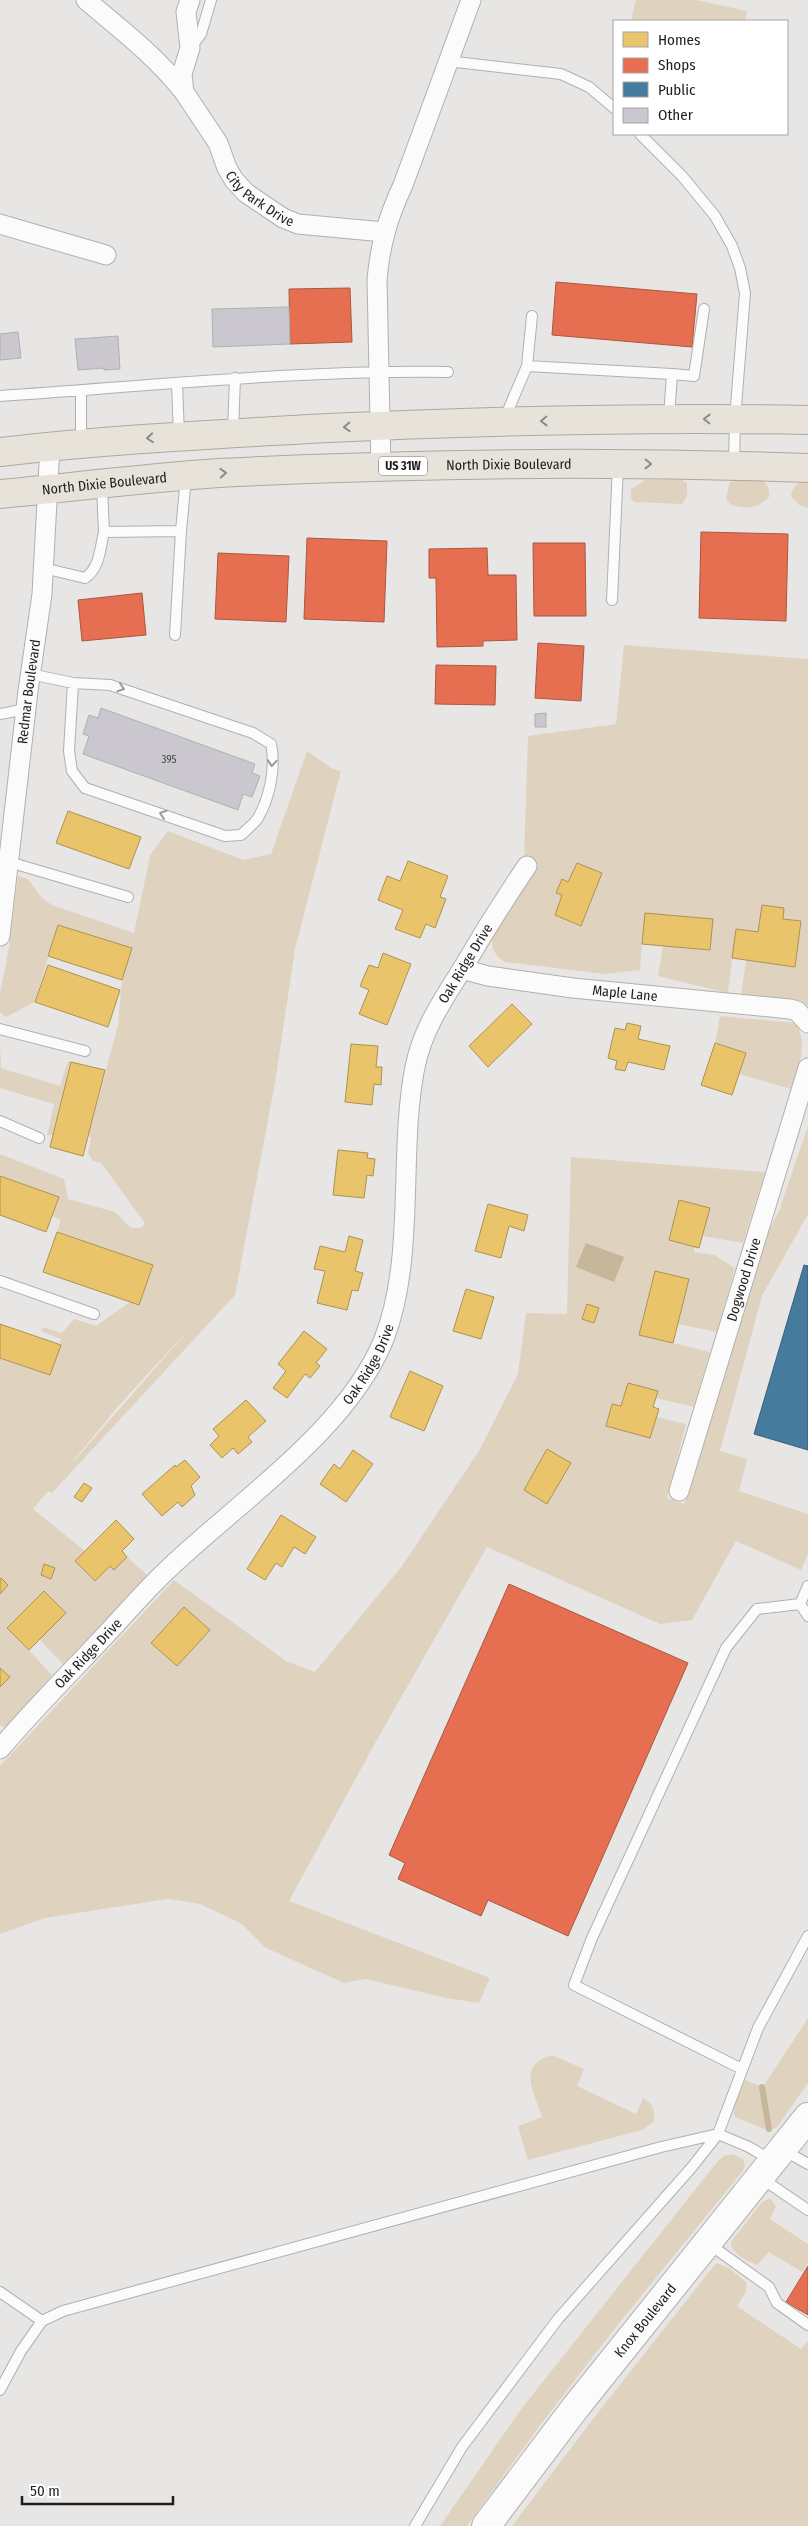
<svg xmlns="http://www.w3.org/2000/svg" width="808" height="2526" viewBox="0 0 808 2526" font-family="'Fira Sans Condensed',sans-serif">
<rect width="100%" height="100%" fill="#e7e6e4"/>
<path fill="#dfd3bf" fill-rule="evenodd" d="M636,0H696L747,11L745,21H631Z
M754,478C765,480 770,486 769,497C758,509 744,510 730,504L726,498L730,482Z
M681,479L687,483V496L682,504L634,502L631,498V489L645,480Z
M804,480H808V508L799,505L791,497C792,488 796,484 804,480Z
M624,645L808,659V1006L797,1003L741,997L746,960L795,967L801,921L783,919L784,908L762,905L758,932L736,929L728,993L658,976L663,946L642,944L640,970L604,974L505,962C495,955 492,951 492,939L524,859L528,736L616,724Z
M307,751L331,768L341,771L295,949L275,1083L235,1295L52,1493L48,1491L33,1509L85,1551L75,1561L94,1581L110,1566L114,1570L127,1557L148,1576L63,1664L39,1639L66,1613L45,1591L8,1628L52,1675L5,1728L0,1725V1687L9,1677L0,1668V1358L50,1375L61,1339L41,1331L43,1327L62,1333L74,1319L96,1326L130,1302L139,1305L153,1265L57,1232L61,1220L52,1216L59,1197L0,1176V1154L64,1179L68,1199L115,1212L131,1228H141L145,1223L101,1163L93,1161L88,1153L91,1139L89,1134L118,1025L122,980L132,948L58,925L35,1002L6,1017L0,1013V994L9,947L18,876L28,879L43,899L52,905L134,933L150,855L168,831L243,860L271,854ZM192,1326L75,1460H74L120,1404Z
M720,1016L796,1023C808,1044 799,1067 791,1089L739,1074L746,1053L715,1043Z
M0,1044L1,1068L60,1086L68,1061L71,1062L53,1135H47L54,1104L0,1088Z
M808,1126V1214L762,1296L720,1451L747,1459L739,1491L808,1514V1554L801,1570L736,1541L692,1620L660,1624L487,1547L374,1745L289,1901L490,1978L479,2003L446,1998L366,1979L344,1983L266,1948L242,1924L200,1904L168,1899L45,1918L0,1934V1766L174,1580L286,1661L315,1672L402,1566L479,1451L518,1374L526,1313L567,1314L571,1157L765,1172L743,1243L702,1236L710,1209L679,1200L669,1240L694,1247V1252L714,1255L735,1268L717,1332L677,1324L689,1279L655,1271L639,1335L710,1352L694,1407L656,1398L657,1391L628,1383L621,1406L612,1404L606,1425L650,1438L656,1417L686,1424L667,1498L684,1504L764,1239L779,1211Z
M808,2018V2083L777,2127L769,2131L735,2117L733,2108L745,2080L763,2087Z
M552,2055L584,2069L577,2086L636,2114L643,2098C654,2104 655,2110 654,2122L642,2130L528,2160L518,2126L542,2117C534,2091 516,2066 552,2055Z
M732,2154L743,2159L745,2166L742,2172L616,2327L541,2424L467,2526H440L522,2408L717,2162L724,2156Z
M770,2198L776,2206L770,2219L808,2244V2263L802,2272L769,2252L757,2265C748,2261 730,2253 731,2242L761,2203Z
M716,2263L729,2268L747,2283L746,2292L737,2306L801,2349L808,2341V2526H512L593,2419Z"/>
<path fill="#c6b69a" d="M586,1243L624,1257L614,1282L576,1267Z"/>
<path fill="#e9c46a" stroke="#ac9253" d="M68,811L141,837L129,869L56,843Z
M408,861L448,876L440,897L446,899L435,928L426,924L420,938L395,929L403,910L378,900L387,876L400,881Z
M577,863L602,873L581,926L555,915L562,895L556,893L562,879L568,882Z
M762,905L784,908L783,919L801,921L795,967L732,958L736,929L758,932Z
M645,913L713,919L710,950L642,944Z
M58,925L132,948L122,980L48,956Z
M383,953L411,964L387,1025L359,1014L369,990L360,986L369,965L378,968Z
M48,965L120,990L108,1027L35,1002Z
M512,1004L532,1024L488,1067L469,1046Z
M627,1023L641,1026L638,1039L670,1046L664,1070L628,1062L625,1071L615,1069L617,1061L608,1058L615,1028L625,1030Z
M715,1043L746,1053L732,1095L701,1085Z
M351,1044L378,1046L376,1067H382L381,1085L374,1084L372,1105L345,1102Z
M71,1062L105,1070L83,1156L50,1147Z
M338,1150L368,1153L367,1158L375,1159L373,1176L367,1175L364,1198L333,1195Z
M0,1176L59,1197L46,1232L0,1215Z
M679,1200L710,1208L699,1248L669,1240Z
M488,1204L528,1215L524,1231L509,1226L501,1258L475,1251Z
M57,1232L153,1265L139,1305L43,1272Z
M349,1236L363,1240L355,1271L363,1273L358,1291L352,1290L347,1310L317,1303L325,1271L314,1269L320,1246L345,1252Z
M655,1271L689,1279L673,1343L639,1335Z
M466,1289L494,1297L481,1339L453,1331Z
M587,1304L599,1308L594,1323L582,1319Z
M0,1324L61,1345L50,1375L0,1358Z
M304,1331L327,1349L316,1363L320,1366L310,1378L305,1374L287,1398L273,1388L286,1371L278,1364Z
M410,1371L443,1386L424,1431L390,1417Z
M628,1383L658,1391L653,1407L659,1409L650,1438L606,1426L612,1404L621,1406Z
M246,1400L266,1421L248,1437L252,1442L238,1454L233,1448L222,1458L210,1445L219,1436L213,1429Z
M547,1449L571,1463L547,1504L524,1490Z
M353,1450L373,1464L346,1502L320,1484L334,1464L340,1469Z
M185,1460L200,1477L191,1486L195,1495L182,1507L178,1502L162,1516L142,1494L175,1465L176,1467Z
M84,1483L92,1488L82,1502L74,1497Z
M281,1515L316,1537L305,1554L294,1547L282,1567L276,1563L265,1580L247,1569Z
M116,1520L134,1539L122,1551L127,1557L114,1570L110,1566L95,1581L75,1561Z
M44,1564L55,1568L51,1579L41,1575Z
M1,1578L8,1585L0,1594V1579Z
M44,1591L66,1613L29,1650L7,1628Z
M184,1607L210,1630L177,1666L151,1643Z
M0,1668L10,1677L0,1687Z"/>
<path fill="#e76f51" stroke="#ab5741" d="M556,282L697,294L692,347L552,335Z
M350,288L352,342L290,344L289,289Z
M701,532L788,534L786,621L699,618Z
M307,538L387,541L384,622L304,619Z
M533,543H585L586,616H534Z
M487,548L488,575H516L517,640L483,641V646L437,647L436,578H429V549Z
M218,553L289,556L286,622L215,619Z
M142,593L146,635L82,641L78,600Z
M538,643L584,646L581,701L535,698Z
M436,665L496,666L495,705L435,704Z
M509,1584L688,1663L568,1936L488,1900L481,1916L398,1879L405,1863L389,1855Z
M808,2266V2315L786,2302Z"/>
<path fill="#457b9d" stroke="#3a5f77" d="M804,1265L808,1266V1450L754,1434Z"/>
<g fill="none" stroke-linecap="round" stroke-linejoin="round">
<path stroke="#c6b69a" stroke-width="6" d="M762,2087L769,2129"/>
</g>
<path fill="#cac7cf" stroke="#b1b0b0" d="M289,307L290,344L213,347L212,309Z
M18,332L21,358L0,360V334Z
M118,336L120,369L104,370V368L78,370L75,339Z
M101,708L255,764L252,773L260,776L252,797L243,794L238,810L83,754L89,736L83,734L89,715L98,718Z
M546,713V727H535V714Z"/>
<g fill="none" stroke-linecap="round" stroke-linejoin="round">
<defs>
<path id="service" d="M191,47L201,34L211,0
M447,61L561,74L589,87L614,108
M640,134L682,176L715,216L732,246L740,268L745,293L735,419L734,464
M527,366L672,374L669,418
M672,374L694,376L704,309
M177,384L179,435
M81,390V442
M0,396C149,386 298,370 448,372
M504,420L527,366L532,316
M233,432L235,378
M102,486L104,532L181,531L175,635
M181,531L186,477
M43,568L85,578C100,568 100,548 104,532
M612,600L618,465
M30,674L73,683L110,685L253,733L271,744C276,767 270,797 258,818C254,824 246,830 241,835L225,836L85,788L72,771L69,751L73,683
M0,714L26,709
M9,862L128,897
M0,1029L85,1051
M0,1121L39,1138
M0,1281L94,1314
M808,1586L800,1604L808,1616
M742,2069L574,1985L592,1938L726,1648L757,1609L800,1604
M783,2150L808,2164
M761,2178L808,2210
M709,2244L769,2287L777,2303L808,2325
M0,2292L42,2321
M0,2390L21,2351L42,2321L63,2311L661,2147L718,2134L749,2147L771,2160
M415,2526L462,2447L558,2319L692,2167L718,2134L758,2028L808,1936"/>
<g id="minor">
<path d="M86,0C120,29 156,56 184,92"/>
<path id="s1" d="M190,0L186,12L190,48L182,74L184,92L218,143L227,168L234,180L246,193L283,218L298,224L384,232"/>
<path d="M0,224L106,255"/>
<path d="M381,467L377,280C380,245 388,217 403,185L471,0"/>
<path id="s2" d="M0,936L28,691L42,594L50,446"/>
<path id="s3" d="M462,969L488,976L573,988L790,1009L797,1011L808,1023"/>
<path id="s4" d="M679,1491L808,1068"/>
<path id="s5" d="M0,1749C31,1712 66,1677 99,1642C121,1619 142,1594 165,1572C235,1504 347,1431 384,1339C416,1257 398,1153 415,1067C422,1031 442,1001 461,971C482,935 504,900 527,866"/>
</g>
<g id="secondary">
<path id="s6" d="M486,2526L575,2408L808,2117"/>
</g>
<g id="trunk">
<path d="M0,452C103,440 205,435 308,429C475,421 641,417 808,420"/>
<path id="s7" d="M0,494C73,487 146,478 219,473C415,463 612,461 808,468"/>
</g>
</defs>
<use href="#service" stroke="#b1b0af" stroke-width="12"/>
<use href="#minor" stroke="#b1b0af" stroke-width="21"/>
<use href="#secondary" stroke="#b1b0af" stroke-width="30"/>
<use href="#trunk" stroke="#aea89c" stroke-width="30"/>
<use href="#service" stroke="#fbfbfb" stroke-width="10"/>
<use href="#minor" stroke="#fbfbfb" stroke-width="19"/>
<use href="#secondary" stroke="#fbfbfb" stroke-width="28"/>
<use href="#trunk" stroke="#e8e3da" stroke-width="28"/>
</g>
<defs><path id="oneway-chevron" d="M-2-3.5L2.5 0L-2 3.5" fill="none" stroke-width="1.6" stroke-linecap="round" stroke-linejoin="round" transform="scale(1.25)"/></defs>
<g stroke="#8e8a85">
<use href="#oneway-chevron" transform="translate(707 419) rotate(-179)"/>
<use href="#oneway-chevron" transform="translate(544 421) rotate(179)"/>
<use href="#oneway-chevron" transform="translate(347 427) rotate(177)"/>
<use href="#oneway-chevron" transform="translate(150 438) rotate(175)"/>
<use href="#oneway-chevron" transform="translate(648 464) rotate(1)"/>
<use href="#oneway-chevron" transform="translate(223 473) rotate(-3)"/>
</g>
<g stroke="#989897">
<use href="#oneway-chevron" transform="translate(121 688) rotate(18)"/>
<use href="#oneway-chevron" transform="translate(272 763) rotate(94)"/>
<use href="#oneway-chevron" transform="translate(163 814) rotate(-161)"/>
</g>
<g text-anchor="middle" stroke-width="5" stroke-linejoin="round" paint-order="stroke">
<g font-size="11" fill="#4a484a">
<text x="169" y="763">395</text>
</g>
<rect fill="#fff" stroke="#626261" stroke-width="1" x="379" y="456.5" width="48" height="19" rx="4"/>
<g font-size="12" font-weight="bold" fill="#1f1e1d">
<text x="403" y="470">US 31W</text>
</g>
<g font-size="14" fill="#1f1e1d" stroke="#fff">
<text dy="5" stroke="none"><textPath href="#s1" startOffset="228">City Park Drive</textPath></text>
<text dy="5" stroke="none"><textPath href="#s7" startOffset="510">North Dixie Boulevard</textPath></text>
<text dy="5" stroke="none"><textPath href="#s7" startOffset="105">North Dixie Boulevard</textPath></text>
<text dy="5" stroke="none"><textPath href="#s2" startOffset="246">Redmar Boulevard</textPath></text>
<text dy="5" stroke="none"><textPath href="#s5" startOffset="955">Oak Ridge Drive</textPath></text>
<text dy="5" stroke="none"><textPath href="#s3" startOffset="165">Maple Lane</textPath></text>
<text dy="5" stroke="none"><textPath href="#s4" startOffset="221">Dogwood Drive</textPath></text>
<text dy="5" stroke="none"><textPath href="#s5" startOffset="535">Oak Ridge Drive</textPath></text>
<text dy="5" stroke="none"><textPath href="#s5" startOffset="130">Oak Ridge Drive</textPath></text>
<text dy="5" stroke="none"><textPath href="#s6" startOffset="260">Knox Boulevard</textPath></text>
</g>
</g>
<rect x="613" y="20" width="175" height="115" fill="#ffffff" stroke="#a5a5a5"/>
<rect x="623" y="32" width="25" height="15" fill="#e9c46a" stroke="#a5a5a5"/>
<text x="658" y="45" font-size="15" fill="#1f1e1d">Homes</text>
<rect x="623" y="58" width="25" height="15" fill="#e76f51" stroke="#a5a5a5"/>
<text x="658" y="70" font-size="15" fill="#1f1e1d">Shops</text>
<rect x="623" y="82" width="25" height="15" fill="#457b9d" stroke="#a5a5a5"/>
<text x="658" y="95" font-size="15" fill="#1f1e1d">Public</text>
<rect x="623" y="108" width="25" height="15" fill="#cac7cf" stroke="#a5a5a5"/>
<text x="658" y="120" font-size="15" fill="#1f1e1d">Other</text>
<path d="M22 2496v8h151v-8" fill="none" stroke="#1f1e1d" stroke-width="2.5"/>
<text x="30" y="2496" font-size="15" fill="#1f1e1d" stroke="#ffffff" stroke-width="4" paint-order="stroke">50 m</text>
</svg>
